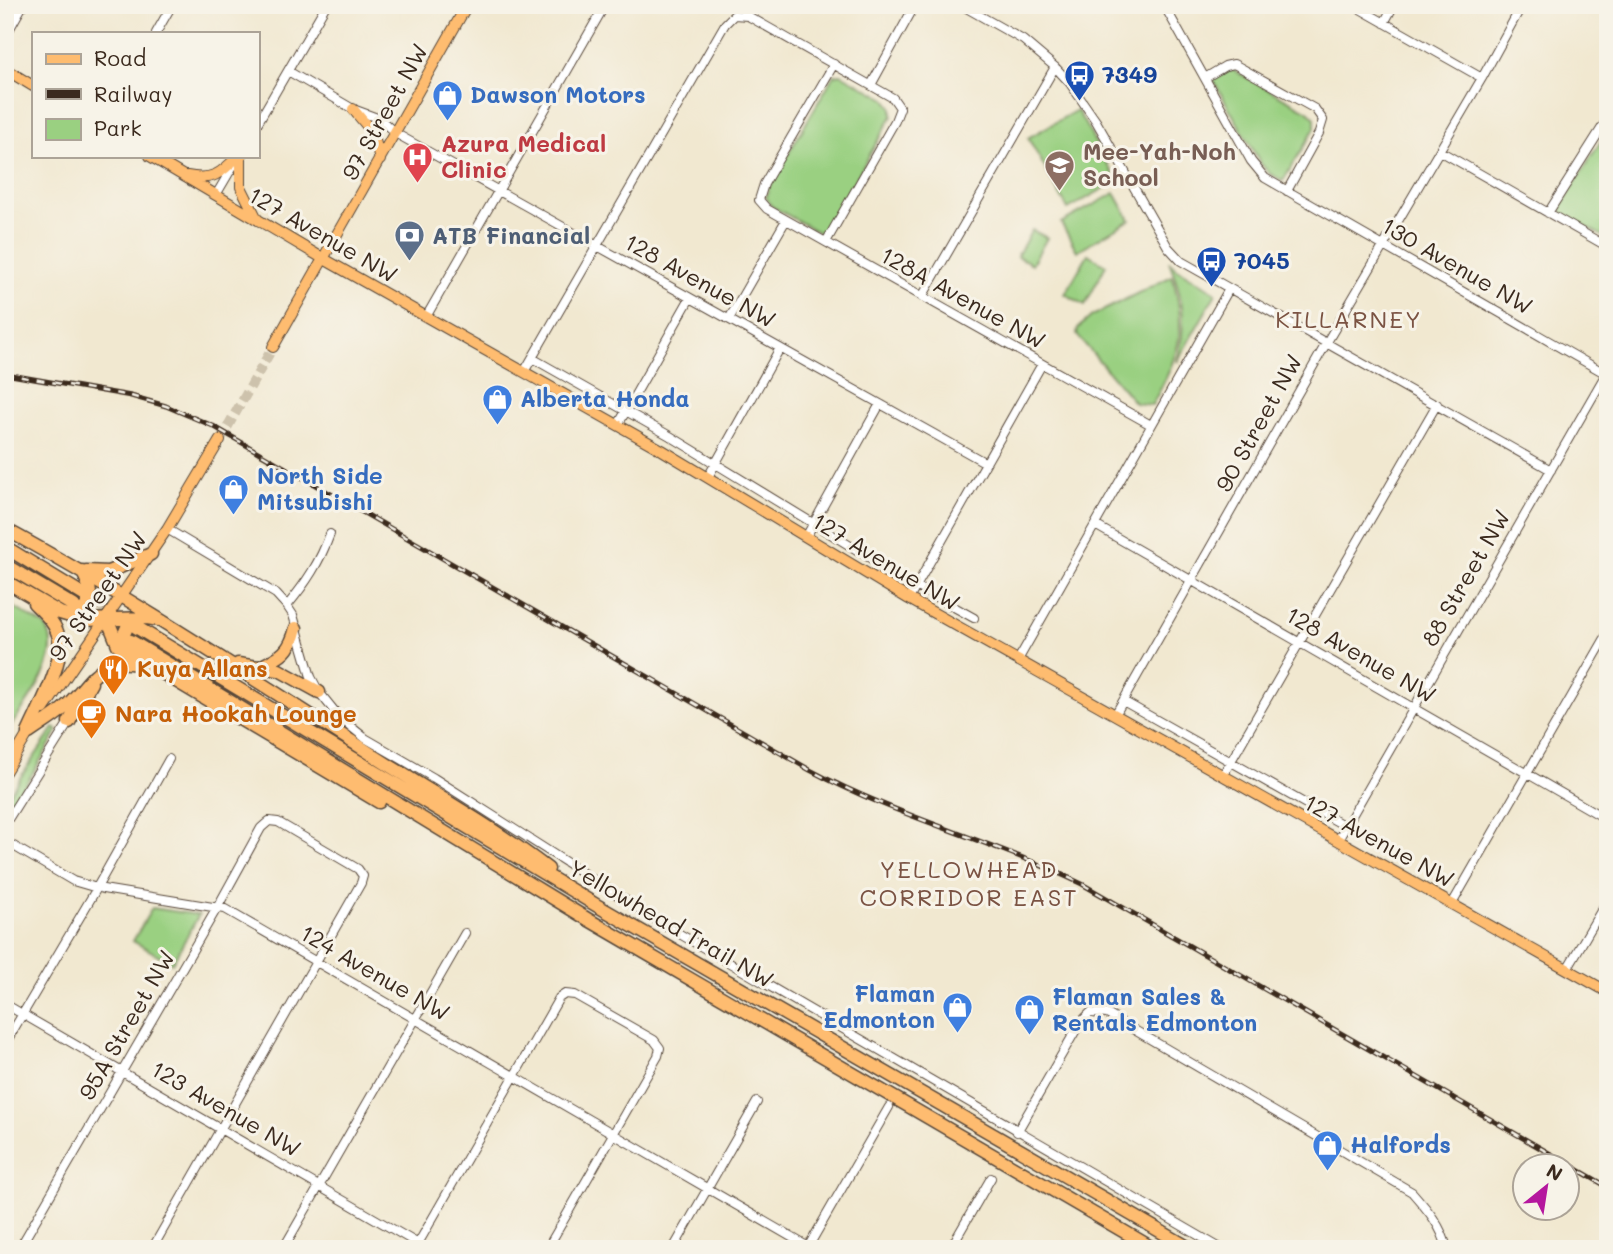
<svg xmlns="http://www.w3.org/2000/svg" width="1613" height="1254" viewBox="0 0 1613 1254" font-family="Mali,sans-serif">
<rect width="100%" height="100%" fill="#f7f3e8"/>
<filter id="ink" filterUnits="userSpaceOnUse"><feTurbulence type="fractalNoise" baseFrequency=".0143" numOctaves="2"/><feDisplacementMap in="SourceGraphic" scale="14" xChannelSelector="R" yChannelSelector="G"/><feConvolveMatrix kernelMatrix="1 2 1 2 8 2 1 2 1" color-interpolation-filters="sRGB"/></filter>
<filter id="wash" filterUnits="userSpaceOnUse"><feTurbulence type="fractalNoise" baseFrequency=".00686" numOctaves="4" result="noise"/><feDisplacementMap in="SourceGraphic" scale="28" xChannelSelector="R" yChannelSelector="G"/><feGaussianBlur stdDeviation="1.57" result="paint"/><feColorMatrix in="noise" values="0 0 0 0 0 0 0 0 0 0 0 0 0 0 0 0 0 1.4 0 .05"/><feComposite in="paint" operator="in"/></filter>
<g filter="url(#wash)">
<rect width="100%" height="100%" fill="#f1e8d0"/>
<path fill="#9ad081" stroke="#6a7d50" stroke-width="2" d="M1233,70L1308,111L1315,118V128L1283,181L1269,173L1261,164L1213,80L1227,71Z
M841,74L886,99L892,107V116L827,229L824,233L818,232L771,206L766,197L769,187L834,75Z
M1077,110L1117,181L1068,209L1028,138Z
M1608,129V239L1562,213L1560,208Z
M1115,193L1130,220L1077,251L1061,223Z
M1032,230L1047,238L1032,264L1017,256Z
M1088,254L1106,265L1085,305L1065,294Z
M1169,261L1176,268L1215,292V295L1177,362C1187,322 1184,299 1169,261Z
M1172,276C1189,331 1178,357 1152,405L1135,403L1077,335L1078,328L1092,316Z
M5,602L44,625C69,654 22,709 5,734Z
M54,728L58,730L33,773L5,812V800Z
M152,908L199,915L172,963L133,941Z"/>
</g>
<g filter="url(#ink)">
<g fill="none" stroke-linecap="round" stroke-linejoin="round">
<path stroke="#cdc2ac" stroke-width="10" stroke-dasharray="10 5" stroke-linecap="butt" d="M220,440L273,347"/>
<path stroke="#cdc2ac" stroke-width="12" stroke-dasharray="12 6" stroke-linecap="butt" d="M84,595L121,618"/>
<defs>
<path id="minor" d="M961,5L1023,40L1055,67L1069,82L1096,121L1168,247L1181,261L1551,470
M1164,5L1251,161L1265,178L1608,375
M1353,5L1482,78
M1384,23L1394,5
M156,33L172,5
M5,37L23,5
M834,64L764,184L759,200L767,209L1151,425
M288,71L353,109L380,119L395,133L986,463
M1205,78L1225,66L1234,64L1315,109L1323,120L1319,133L1287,191
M871,85L915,5
M257,124L326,5
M1440,151L1608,247
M216,195L236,161
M1548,213L1608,118
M922,297L1055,67
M426,317L605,5
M729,319L786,220
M532,358L670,436L916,586L974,618
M524,372L725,24L734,15L748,16L893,98L900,108L895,121L826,242
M618,425L690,298
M708,477L780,348
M1095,525L1608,820
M167,529L276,594L287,606L293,615L311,677L319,692L340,718L365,738L434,778L666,926L1222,1249
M806,537L880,404
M909,599L1042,364
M287,606C306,583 320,562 330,534
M1018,660L1229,289
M1123,701L1345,826
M1115,715L1327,342L1482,78L1522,5
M1223,775L1437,404
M5,824L69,722
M1338,840L1607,372
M5,841L73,881L97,888L5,1044
M103,889L225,909L612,1133
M95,891L169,759
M1452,904L1608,633
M1567,969L1608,899
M5,1004L427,1249
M1017,1132L1080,1023L1090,1013L1107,1014L1412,1192C1427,1209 1442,1226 1447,1249
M615,1135L812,1249
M5,1245L11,1249
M19,1249L217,908L261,828L269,821L278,822L358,869L363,876L361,883L152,1249
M283,1249L465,933
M415,1249L559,998L565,994L575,995L654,1040L660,1048L658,1056L547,1249
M673,1249L757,1102
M807,1249L889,1107
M950,1249L991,1178
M1102,1249L1103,1248"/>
<path id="major" d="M5,69L33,86
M353,109L373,133L380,160
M150,156L324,259L662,450L909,599L1608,992
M241,156V187L256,217
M187,176C212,181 221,174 238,156
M273,347L467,5
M44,709L167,529L220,440
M5,772L32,727"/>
<path id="highway" d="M5,529C128,596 244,673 362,748C424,789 489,824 548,869
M5,547L84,595
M5,565L74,606
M86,571L108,572L151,554
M5,581L60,613L83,620L147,618L159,620
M69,615L85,608C94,595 89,584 82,571
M107,618L118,645L124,650L379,802
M136,627L596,905L1191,1249
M131,641L589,920L1154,1249
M128,649L124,634L128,625L138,618
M238,664L279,670L319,692
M260,667C282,656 290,652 296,628
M69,722L91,683
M28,733C38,710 64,664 59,639C57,624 44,613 34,603
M29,733C40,725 54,717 64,708C93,682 98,653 145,666"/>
</defs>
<use href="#minor" stroke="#564639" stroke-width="10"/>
<use href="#major" stroke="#564639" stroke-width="12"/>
<use href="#highway" stroke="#564639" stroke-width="15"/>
<use href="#minor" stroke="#fff" stroke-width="8"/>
<use href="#major" stroke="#febc70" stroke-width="10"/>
<use href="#highway" stroke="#febc70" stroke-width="12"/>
<defs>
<path id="rail" d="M5,374L131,396L166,406L213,426L810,770C897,817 994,841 1082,884L1608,1187"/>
</defs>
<use href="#rail" stroke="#3b2a1e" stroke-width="5"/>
<use href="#rail" stroke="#f7f3e8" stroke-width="2.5" stroke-dasharray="8" stroke-linecap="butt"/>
</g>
</g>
<defs>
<symbol id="bus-pin" viewBox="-11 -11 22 30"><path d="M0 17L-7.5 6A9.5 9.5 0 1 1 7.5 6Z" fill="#1a4fb4" stroke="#f7f3e8"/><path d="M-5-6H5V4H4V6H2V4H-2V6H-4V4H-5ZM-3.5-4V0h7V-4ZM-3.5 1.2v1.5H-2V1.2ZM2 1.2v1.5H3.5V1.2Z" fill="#fff"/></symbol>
<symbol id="shop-pin" viewBox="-11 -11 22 30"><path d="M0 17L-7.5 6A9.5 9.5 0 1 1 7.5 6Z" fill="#3f7fe0" stroke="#f7f3e8"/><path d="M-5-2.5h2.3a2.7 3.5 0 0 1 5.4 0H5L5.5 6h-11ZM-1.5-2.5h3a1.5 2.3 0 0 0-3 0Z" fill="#fff"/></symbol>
<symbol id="hospital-pin" viewBox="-11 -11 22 30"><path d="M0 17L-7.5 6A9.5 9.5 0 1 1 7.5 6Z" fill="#e0444e" stroke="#f7f3e8"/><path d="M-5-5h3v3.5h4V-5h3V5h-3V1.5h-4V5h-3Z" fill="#fff"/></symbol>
<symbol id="school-pin" viewBox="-11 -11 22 30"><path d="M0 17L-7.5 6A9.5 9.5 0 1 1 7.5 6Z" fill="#8d6e63" stroke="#f7f3e8"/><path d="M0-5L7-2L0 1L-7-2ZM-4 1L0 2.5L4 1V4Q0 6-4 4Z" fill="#fff"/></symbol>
<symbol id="bank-pin" viewBox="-11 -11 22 30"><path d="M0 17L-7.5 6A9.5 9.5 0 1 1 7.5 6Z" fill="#5c6f8a" stroke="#f7f3e8"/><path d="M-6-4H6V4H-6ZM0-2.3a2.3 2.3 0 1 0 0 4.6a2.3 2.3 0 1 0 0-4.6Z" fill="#fff"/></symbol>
<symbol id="restaurant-pin" viewBox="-11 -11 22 30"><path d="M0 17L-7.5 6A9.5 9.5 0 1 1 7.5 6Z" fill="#e8710a" stroke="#f7f3e8"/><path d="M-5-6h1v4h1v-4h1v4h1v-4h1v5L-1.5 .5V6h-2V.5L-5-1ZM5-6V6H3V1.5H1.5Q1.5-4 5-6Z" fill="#fff"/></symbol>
<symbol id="cafe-pin" viewBox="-11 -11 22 30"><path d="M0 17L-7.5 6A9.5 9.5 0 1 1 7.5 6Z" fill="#e8710a" stroke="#f7f3e8"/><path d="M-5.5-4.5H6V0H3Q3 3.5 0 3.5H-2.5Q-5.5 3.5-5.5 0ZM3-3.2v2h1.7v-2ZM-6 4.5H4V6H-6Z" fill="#fff"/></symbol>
</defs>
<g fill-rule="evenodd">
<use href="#bus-pin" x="1062" y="58" width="35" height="47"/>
<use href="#shop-pin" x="430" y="78" width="35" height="47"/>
<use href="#hospital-pin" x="400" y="140" width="35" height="47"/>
<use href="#school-pin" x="1042" y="148" width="35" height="47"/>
<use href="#bank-pin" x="392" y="218" width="35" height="47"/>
<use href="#bus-pin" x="1194" y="244" width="35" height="47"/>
<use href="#shop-pin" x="480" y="382" width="35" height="47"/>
<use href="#shop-pin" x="216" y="472" width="35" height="47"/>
<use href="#restaurant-pin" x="96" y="652" width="35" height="47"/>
<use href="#cafe-pin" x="74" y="696" width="35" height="47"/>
<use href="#shop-pin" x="940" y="990" width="35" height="47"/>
<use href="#shop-pin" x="1012" y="992" width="35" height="47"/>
<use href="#shop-pin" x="1310" y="1128" width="35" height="47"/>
</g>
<g text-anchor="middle" stroke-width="6" stroke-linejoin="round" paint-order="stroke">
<g font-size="23" font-weight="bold" fill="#164399" stroke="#f7f3e8" text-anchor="start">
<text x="1102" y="83">7349</text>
<text x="1234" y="269">7045</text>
</g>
<g font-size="23" font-weight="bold" fill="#366cbe" stroke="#f7f3e8" text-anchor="start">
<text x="470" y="103">Dawson Motors</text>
<text x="520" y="407">Alberta Honda</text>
<text x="257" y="484">North Side<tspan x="257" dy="26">Mitsubishi</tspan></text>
<text x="935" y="1002" text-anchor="end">Flaman<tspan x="935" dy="26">Edmonton</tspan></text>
<text x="1052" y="1005">Flaman Sales &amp;<tspan x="1052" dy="26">Rentals Edmonton</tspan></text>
<text x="1350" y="1153">Halfords</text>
</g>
<g font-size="23" fill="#3b2a1e" stroke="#f7f3e8">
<text transform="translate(385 112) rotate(-61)" y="8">97 Street NW</text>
<text transform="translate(323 235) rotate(30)" y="8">127 Avenue NW</text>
<text transform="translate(1457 266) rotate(30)" y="8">130 Avenue NW</text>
<text transform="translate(700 281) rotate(29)" y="8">128 Avenue NW</text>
<text transform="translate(963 298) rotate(29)" y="8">128A Avenue NW</text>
<text transform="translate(1259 423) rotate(-61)" y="8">90 Street NW</text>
<text transform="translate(886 562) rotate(31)" y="8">127 Avenue NW</text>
<text transform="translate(1466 578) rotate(-60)" y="8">88 Street NW</text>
<text transform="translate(98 596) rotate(-55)" y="8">97 Street NW</text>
<text transform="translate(1361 655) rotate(30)" y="8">128 Avenue NW</text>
<text transform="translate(1379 841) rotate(29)" y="8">127 Avenue NW</text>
<text transform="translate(671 924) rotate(30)" y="8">Yellowhead Trail NW</text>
<text transform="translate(375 973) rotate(30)" y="8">124 Avenue NW</text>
<text transform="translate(127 1025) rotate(-60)" y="8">95A Street NW</text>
<text transform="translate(226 1109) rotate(30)" y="8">123 Avenue NW</text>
</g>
<g font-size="23" font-weight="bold" fill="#be3a42" stroke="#f7f3e8" text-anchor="start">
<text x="441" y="152">Azura Medical<tspan x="441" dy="26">Clinic</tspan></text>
</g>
<g font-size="23" font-weight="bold" fill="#785e54" stroke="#f7f3e8" text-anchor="start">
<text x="1083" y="160">Mee-Yah-Noh<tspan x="1083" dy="26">School</tspan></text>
</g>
<g font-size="23" font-weight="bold" fill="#4e5e75" stroke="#f7f3e8" text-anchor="start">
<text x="432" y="244">ATB Financial</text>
</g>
<g font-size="23" font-weight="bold" fill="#c56008" stroke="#f7f3e8" text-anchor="start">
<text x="137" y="677">Kuya Allans</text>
<text x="115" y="722">Nara Hookah Lounge</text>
</g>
<g font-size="24" letter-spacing="2" fill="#7b5343" stroke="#f7f3e8">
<text x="1349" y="328">KILLARNEY</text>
<text x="969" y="878">YELLOWHEAD<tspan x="969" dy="28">CORRIDOR EAST</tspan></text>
</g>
</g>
<rect width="1613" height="1254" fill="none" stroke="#f7f3e8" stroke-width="28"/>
<rect x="32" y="32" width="228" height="126" fill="#f7f3e8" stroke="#aca397" stroke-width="2"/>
<rect x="46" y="54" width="35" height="10" fill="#febc70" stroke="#aca397" stroke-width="2"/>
<text x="94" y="66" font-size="21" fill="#3b2a1e">Road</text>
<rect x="46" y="89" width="35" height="10" fill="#3b2a1e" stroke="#aca397" stroke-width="2"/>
<text x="94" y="102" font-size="21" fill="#3b2a1e">Railway</text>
<rect x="46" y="119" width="35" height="21" fill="#9ad081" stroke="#aca397" stroke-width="2"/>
<text x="94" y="136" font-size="21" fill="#3b2a1e">Park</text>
<g transform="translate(1546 1187) rotate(30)"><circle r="33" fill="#f7f3e8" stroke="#aca397" stroke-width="2"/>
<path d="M0-5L12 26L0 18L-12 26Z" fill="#b5179e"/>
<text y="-10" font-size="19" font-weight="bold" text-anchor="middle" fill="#3b2a1e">N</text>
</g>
</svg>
